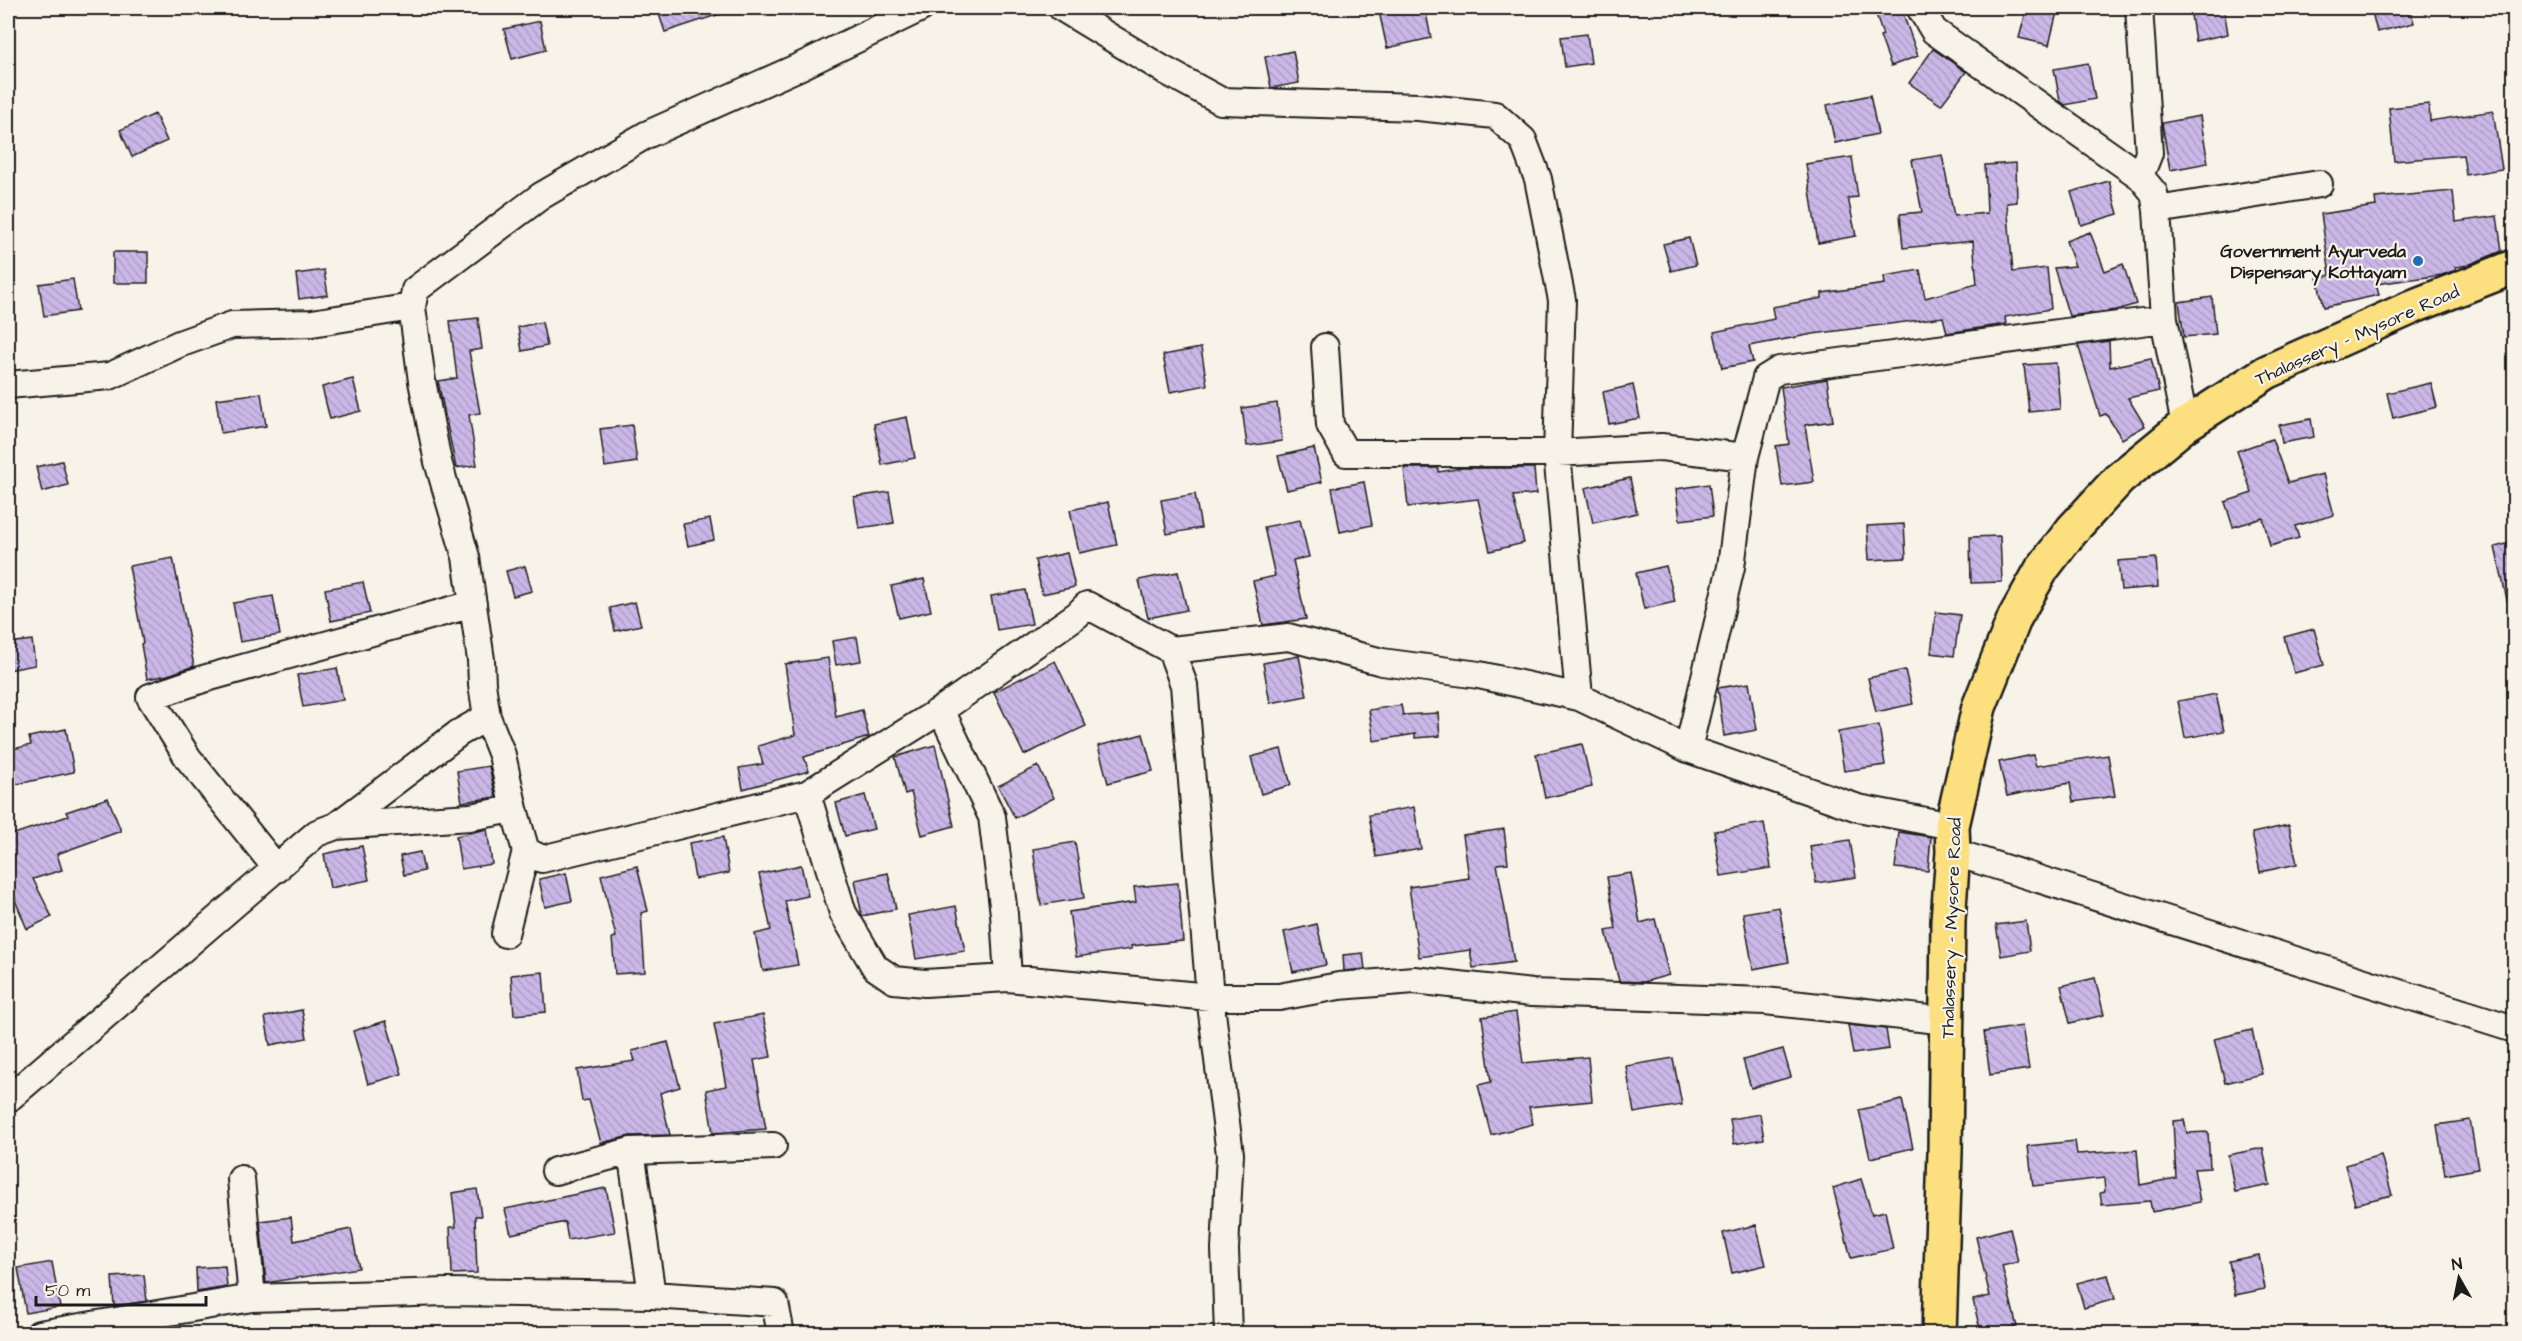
<svg xmlns="http://www.w3.org/2000/svg" width="2522" height="1341" viewBox="0 0 2522 1341" font-family="'Architects Daughter',sans-serif">
<defs>
<pattern id="building-back-hatch" width="6" height="6" patternUnits="userSpaceOnUse" patternTransform="scale(1.5)"><rect width="6" height="6" fill="#cab7e7"/><path d="M-1 5l2 2M0 0l6 6M5-1l2 2" fill="none" stroke="#ad9dc6"/></pattern>
</defs>
<rect width="100%" height="100%" fill="#f7f3e8"/>
<filter id="ink" filterUnits="userSpaceOnUse"><feTurbulence type="fractalNoise" baseFrequency=".0167" numOctaves="2"/><feDisplacementMap in="SourceGraphic" scale="12" xChannelSelector="R" yChannelSelector="G"/><feConvolveMatrix kernelMatrix="1 2 1 2 8 2 1 2 1" color-interpolation-filters="sRGB"/></filter>
<g filter="url(#ink)">
<path fill="url(#building-back-hatch)" stroke="#1c1c1c" stroke-width="1.5" d="M657,8H729V11L665,32Z
M1393,8H1425L1431,38L1387,48L1379,11Z
M1874,8H1901L1918,56L1891,66L1880,36L1883,35Z
M2027,8H2058L2049,45L2019,38Z
M2371,8H2410L2414,23L2377,32Z
M2224,9L2228,34L2195,41L2191,15Z
M540,21L546,50L512,59L504,29Z
M1587,34L1591,63L1565,67L1561,37Z
M1933,49L1966,72L1941,105L1909,83Z
M1293,51L1299,83L1271,88L1265,57Z
M2088,63L2095,99L2065,105L2060,101L2054,69Z
M1870,95L1878,134L1835,143L1827,105Z
M2429,104L2430,121L2493,111L2502,169L2466,175L2463,155L2394,161L2389,108Z
M155,114L167,141L132,157L120,130Z
M2200,116L2208,163L2170,170L2162,123Z
M1942,155L1954,216L1987,213L1985,165L2016,163L2017,202L2007,203L2013,272L2047,268L2051,309L2005,317L2006,324L1947,333L1943,317L1813,334L1749,346L1753,362L1722,368L1714,332L1774,319L1772,307L1822,298V293L1885,284L1884,276L1920,270L1925,298L1977,284L1973,241L1903,248L1900,214L1922,212L1912,160Z
M1852,157L1858,197L1848,198L1856,236L1818,243L1806,164Z
M2109,181L2118,214L2081,225L2071,192Z
M2453,191L2456,222L2497,216L2502,251L2468,265L2455,267L2456,270L2442,275L2376,284L2379,295L2324,307L2317,278L2330,275L2321,214L2376,206L2375,198Z
M2090,232L2105,271L2123,264L2136,304L2117,310L2069,316L2054,268L2075,266L2066,241Z
M1689,238L1696,265L1671,271L1663,244Z
M113,252H148V283H113Z
M324,270L328,295L299,299L296,274Z
M73,279L78,311L44,316L39,284Z
M2212,297L2216,334L2184,337L2179,302Z
M478,318L482,349L469,351L480,413L469,415L477,465L456,468L438,381L457,378L450,321Z
M542,322L547,346L522,351L518,327Z
M2109,341L2110,367L2151,358L2159,391L2128,398L2145,426L2122,439L2106,414L2100,416L2078,345Z
M1201,348L1207,385L1170,392L1163,355Z
M2056,363L2060,409L2029,412L2024,365Z
M353,379L361,411L330,419L322,387Z
M1827,379L1833,421L1805,425L1814,482L1782,486L1776,446L1789,444L1781,387Z
M2431,383L2437,407L2393,418L2387,393Z
M1633,385L1640,418L1609,424L1603,392Z
M261,393L266,426L221,433L216,399Z
M1277,403L1282,441L1247,446L1242,408Z
M907,417L915,458L882,465L874,424Z
M2311,419L2314,437L2282,443L2279,425Z
M632,425L637,462L605,467L600,429Z
M2272,439L2288,483L2323,474L2334,515L2295,526L2299,538L2270,546L2263,518L2233,527L2225,502L2252,493L2237,451Z
M1314,448L1322,482L1287,490L1278,456Z
M62,461L68,485L42,492L36,467Z
M1404,468H1438L1439,472L1462,468H1534L1536,494L1513,496L1524,543L1490,551L1478,499L1408,507Z
M1630,478L1637,513L1593,523L1585,488Z
M1364,482L1372,525L1340,532L1332,488Z
M1709,484L1713,516L1680,520L1676,489Z
M889,492L894,523L859,528L854,497Z
M1195,494L1201,528L1167,534L1161,500Z
M1108,502L1117,545L1079,553L1070,510Z
M710,519L714,540L688,546L683,524Z
M1300,520L1309,557L1293,560L1306,619L1263,625L1253,581L1275,576L1264,527Z
M1904,524L1906,558L1869,560L1867,526Z
M2000,536L2002,582L1971,583L1970,537Z
M2514,542V599L2507,600L2495,547Z
M1067,553L1075,587L1042,594L1035,560Z
M173,558L194,666L168,675L147,679L141,644L143,643L129,566Z
M2156,558L2158,587L2121,590L2118,561Z
M525,566L532,591L513,596L506,571Z
M1666,566L1675,602L1644,609L1636,573Z
M1178,572L1187,610L1148,618L1139,580Z
M924,579L931,611L899,618L891,586Z
M363,582L370,613L331,621L325,589Z
M1025,590L1032,624L997,630L991,596Z
M273,596L280,635L240,642L233,603Z
M635,602L641,625L615,631L610,608Z
M1936,612L1960,615L1954,656L1931,653Z
M2314,629L2324,665L2294,673L2284,637Z
M857,637L861,661L836,665L832,641Z
M32,640L35,665L8,670V643Z
M1299,656L1307,696L1270,703L1263,663Z
M828,658L836,717L862,710L869,737L804,757L809,771L743,789L739,768L763,764L758,746L795,735L785,664Z
M1055,661L1086,726L1024,755L994,692Z
M337,668L343,700L303,707L297,675Z
M1905,670L1913,704L1876,712L1868,678Z
M1749,683L1757,730L1724,736L1718,688Z
M2216,694L2224,731L2185,738L2178,701Z
M1401,705L1403,715L1438,713L1440,736L1415,738V734L1374,741L1369,710Z
M1879,725L1885,765L1844,771L1838,732Z
M66,729L74,772L8,786V750L31,745L29,737Z
M1143,734L1153,771L1108,783L1098,746Z
M1582,744L1592,787L1545,798L1536,754Z
M935,745L954,826L922,835L911,792L905,794L895,757Z
M1281,749L1291,785L1261,794L1251,757Z
M2033,755L2036,766L2108,755L2115,796L2073,802L2070,783L2007,796L1999,762Z
M489,766L496,797L462,802L457,771Z
M1038,766L1054,798L1015,818L998,786Z
M865,795L874,829L845,836L836,803Z
M108,798L121,831L57,854L62,870L33,879L52,917L27,929L8,883V836L68,816L66,812Z
M1414,807L1421,849L1376,857L1369,815Z
M1764,823L1771,868L1721,876L1714,831Z
M2289,825L2297,864L2260,872L2252,833Z
M487,829L492,864L461,869L456,836Z
M1504,829L1508,863L1497,864L1514,962L1473,968L1470,950L1419,957L1409,887L1469,878L1463,835Z
M1899,832L1931,837L1928,871L1895,868Z
M723,837L729,873L695,879L689,843Z
M1850,840L1856,877L1816,883L1810,846Z
M1075,842L1084,898L1041,905L1033,849Z
M362,846L369,880L330,888L324,854Z
M420,852L424,871L404,875L400,856Z
M801,865L808,896L785,901L798,965L763,971L755,934L771,930L759,874Z
M637,866L648,911L641,913L645,972L615,974L612,938L616,937L601,875Z
M566,873L572,901L545,907L539,879Z
M888,873L896,909L862,916L855,880Z
M1631,873L1640,923L1655,919L1669,975L1644,982L1619,981L1606,931L1616,929L1607,877Z
M1178,883L1183,941L1131,946L1132,949L1076,957L1069,912L1136,902L1134,887Z
M956,906L965,951L916,959L908,915Z
M1779,907L1789,962L1753,969L1743,913Z
M2026,921L2030,951L2001,956L1996,925Z
M1317,924L1326,965L1293,972L1284,932Z
M1363,953L1365,969L1344,971L1343,955Z
M543,972L546,1012L514,1015L511,975Z
M2095,978L2104,1015L2070,1023L2061,986Z
M302,1010L307,1038L270,1045L265,1017Z
M1516,1012L1523,1063L1588,1057L1592,1101L1529,1107L1533,1124L1491,1135L1478,1085L1491,1082L1482,1017Z
M763,1015L771,1057L754,1060L766,1129L713,1133L706,1090L726,1086L714,1024Z
M386,1021L402,1074L368,1084L353,1031Z
M1848,1025L1886,1029L1889,1049L1853,1054Z
M2022,1026L2029,1069L1990,1075L1984,1032Z
M2252,1030L2262,1074L2225,1083L2214,1039Z
M668,1042L680,1087L660,1093L670,1135L630,1136L601,1143L589,1100L582,1101L577,1070L635,1061L632,1051Z
M1783,1049L1791,1077L1751,1088L1743,1060Z
M1673,1058L1682,1105L1634,1113L1626,1066Z
M1902,1100L1913,1148L1870,1158L1859,1110Z
M1760,1114L1764,1139L1734,1144L1730,1119Z
M2184,1120L2187,1133L2208,1132L2210,1168L2194,1169L2200,1202L2152,1212L2150,1201L2102,1205L2100,1193L2105,1192L2104,1178L2033,1186L2028,1146L2075,1141L2077,1154L2137,1150L2140,1185L2176,1178L2173,1121Z
M2470,1120L2478,1169L2445,1175L2437,1125Z
M2263,1148L2270,1185L2235,1192L2228,1155Z
M2381,1155L2392,1195L2355,1204L2345,1165Z
M1861,1179L1872,1214L1885,1211L1893,1249L1851,1258L1833,1188Z
M606,1188L615,1232L568,1240L565,1222L511,1234L505,1209Z
M477,1189L481,1216H475L477,1273L452,1274L450,1227H456L452,1193Z
M291,1217L294,1241L351,1229L359,1268L266,1283L260,1221Z
M1756,1225L1766,1265L1732,1273L1723,1233Z
M2010,1228L2018,1262L2002,1266L2017,1327L1981,1334L1973,1300L1990,1296L1976,1237Z
M2259,1255L2265,1289L2235,1295L2229,1261Z
M52,1262L60,1307L26,1313L18,1268Z
M225,1266L227,1287L197,1292L196,1268Z
M144,1275L147,1301L114,1306L112,1277Z
M2108,1275L2115,1299L2084,1308L2077,1283Z"/>
<g fill="none" stroke-linecap="round" stroke-linejoin="round">
<defs>
<path id="minor" d="M1062,8L1164,70L1221,101L1418,107L1495,115L1523,140L1538,179L1562,300L1557,453L1579,697L1688,749L1858,808L1952,826
M1920,8L1934,31L2140,176L2154,193L2157,210L2164,319L2185,425
M2139,8L2149,153L2140,176
M2157,210L2319,184
M412,307L422,381L438,462L466,557L481,660L482,684L487,717L502,755L514,809
M1325,347L1330,425L1346,453H1557L1661,447L1745,457
M8,385L110,376L179,344L232,325L312,323L412,307L415,290L541,196L646,135L801,66L921,8
M1171,650L1184,685L1210,997L1230,1154L1225,1249L1228,1334
M941,710L992,817L1004,914L1008,978
M1688,749L1731,567L1745,457L1766,378L1779,370L2164,319
M807,794L843,913L875,967L894,980L925,983L1008,978L1210,997H1279L1339,986L1414,980L1532,993L1765,1001L1947,1021
M336,826L459,733L487,717
M1953,852L2514,1029
M277,869L188,758L150,697L203,679L473,604
M505,934L526,851
M8,1099L317,833L336,826L470,817L514,809L526,851L542,859L807,794L941,710L1077,615L1087,605L1171,650L1288,637L1382,662L1479,675L1579,697
M631,1151L773,1146
M555,1171L631,1151L652,1295L775,1303L781,1334
M241,1179L252,1298L447,1292L652,1295
M39,1334L252,1298"/>
<path id="major" d="M1939,1334L1945,1152L1948,921L1953,852L1952,826L1979,707L2015,617L2042,569L2072,530L2119,479L2185,425L2267,372L2417,305L2514,267"/>
</defs>
<use href="#minor" stroke="#1c1c1c" stroke-width="30"/>
<use href="#major" stroke="#1c1c1c" stroke-width="38"/>
<use href="#minor" stroke="#f7f3e8" stroke-width="26"/>
<use href="#major" stroke="#fce080" stroke-width="33"/>
</g>
</g>
<circle fill="#1f6fb2" stroke="#f7f3e8" stroke-width="2" cx="2418" cy="261" r="6"/>
<g text-anchor="middle" stroke-width="4.5" stroke-linejoin="round" paint-order="stroke">
<g font-size="18" font-weight="bold" fill="#1c1c1c" stroke="#f7f3e8" text-anchor="end">
<text x="2406" y="257">Government Ayurveda<tspan x="2406" dy="21">Dispensary Kottayam</tspan></text>
</g>
<g font-size="18" fill="#1c1c1c" stroke="#f7f3e8">
<text transform="translate(2357 335) rotate(-24)" y="6">Thalassery - Mysore Road</text>
<text transform="translate(1951 928) rotate(-88)" y="6">Thalassery - Mysore Road</text>
</g>
</g>
<rect width="2522" height="1341" fill="none" stroke="#f7f3e8" stroke-width="30"/>
<rect x="15" y="15" width="2492" height="1311" fill="none" stroke="#1c1c1c" stroke-width="2" filter="url(#ink)"/>
<g transform="translate(2459 1278) rotate(351)" stroke="#f7f3e8" stroke-width="4.5" paint-order="stroke">
<path d="M0-4.5L10 22L0 15L-10 22Z" fill="#1c1c1c"/>
<text y="-9" font-size="16" font-weight="bold" text-anchor="middle" fill="#1c1c1c">N</text>
</g>
<path d="M36 1296v9h170v-9" fill="none" stroke="#1c1c1c" stroke-width="3"/>
<text x="45" y="1296" font-size="18" fill="#1c1c1c" stroke="#f7f3e8" stroke-width="4.5" paint-order="stroke">50 m</text>
</svg>
